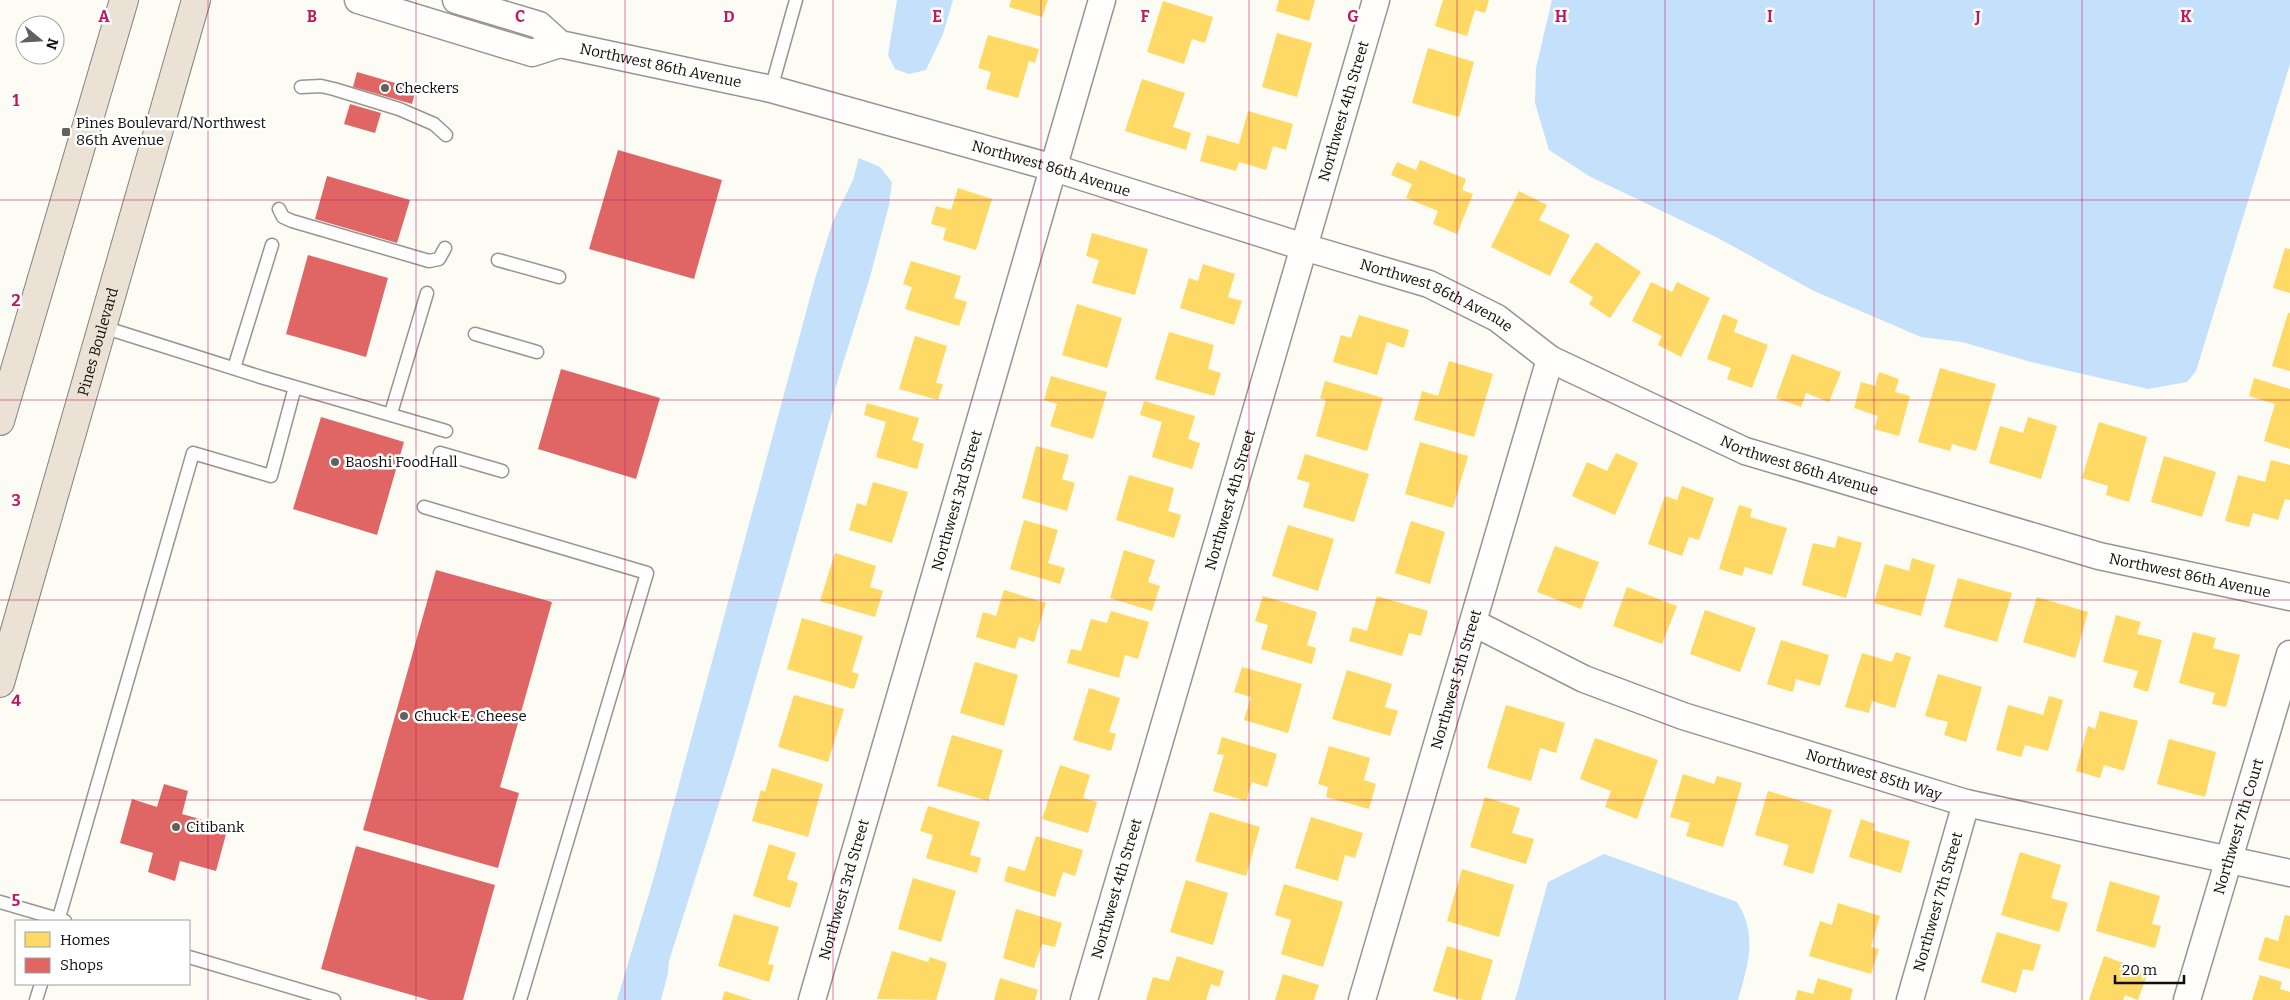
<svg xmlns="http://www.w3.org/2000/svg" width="2290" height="1000" viewBox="0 0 2290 1000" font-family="Bitter,serif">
<rect width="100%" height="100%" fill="#fcfbf4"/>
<path fill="#c5e0fa" d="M897,0H953L943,34L926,70L909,74L895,69L888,55Z
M1552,0H2290V64L2196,371L2187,382L2148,389L2031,362L1962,342L1921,337L1814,291L1718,238L1589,176L1549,150L1535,103L1536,68Z
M859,158L880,167L892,182L889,205L870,277L835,389V401L733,759L669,961L668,973L661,1000H617L654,877L815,279L833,221L853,180Z
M1604,854L1737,902C1758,935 1748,965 1738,1000H1515L1548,882Z"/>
<path fill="#ffd966" d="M1011,0H1048L1042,17L1009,7Z
M1279,0H1315L1309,21L1276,11Z
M1443,0H1489L1485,13L1475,10L1467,36L1435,26Z
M1163,1L1213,17L1205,43L1192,39L1184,64L1147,52Z
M1277,33L1312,43L1297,97L1262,87Z
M988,35L1039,49L1035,63L1029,61L1018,98L986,89L991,72L978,68Z
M1428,48L1474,62L1459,117L1412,103Z
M1142,79L1185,93L1173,127L1191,133L1186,150L1125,131Z
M1248,111L1293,124L1286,150L1273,146L1266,170L1239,162L1236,171L1200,161L1207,135L1239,144Z
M1420,160L1466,179L1462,190L1473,194L1457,234L1433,224L1438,211L1406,198L1412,184L1391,175L1397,162L1416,170Z
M958,188L992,199L976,250L943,240L946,228L931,224L936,206L951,210Z
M1519,191L1547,205L1539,220L1570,235L1550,276L1491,247Z
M1092,233L1148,249L1135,295L1092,283L1099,260L1086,256Z
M1596,242L1641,272L1610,318L1589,304L1593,297L1569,282Z
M2285,248L2290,249V293L2273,288Z
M911,261L961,276L954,298L967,302L959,326L905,309L912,287L903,284Z
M1203,264L1235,274L1228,297L1242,301L1234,325L1180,308L1189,278L1198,281Z
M1651,282L1672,292L1677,282L1710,298L1681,357L1658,345L1662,336L1632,321Z
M1077,304L1122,318L1107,368L1062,355Z
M2288,313H2290V371L2272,366Z
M1723,314L1738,320L1734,332L1768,345L1752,388L1727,379L1731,368L1707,359Z
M1359,315L1409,330L1404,348L1387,342L1377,375L1333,362L1341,335L1351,338Z
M1169,332L1214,345L1208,369L1221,373L1214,396L1155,379Z
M915,336L947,346L936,383L943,384L938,400L899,389Z
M1792,354L1841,372L1829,402L1806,393L1801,407L1776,398Z
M1449,361L1493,374L1474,437L1414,420L1422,391L1438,396Z
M1940,368L1996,384L1976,451L1952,444L1950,451L1918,442Z
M1879,372L1899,379L1895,392L1910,396L1899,436L1874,429L1878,416L1854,408L1861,382L1875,386Z
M1051,376L1107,392L1093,439L1050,426L1057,404L1044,400Z
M2254,378L2290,389V449L2264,441L2275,404L2249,396Z
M1325,381L1383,398L1367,451L1316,436L1326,400L1320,398Z
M1144,401L1195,416L1188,439L1200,443L1192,469L1152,457L1162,422L1140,415Z
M867,403L919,418L912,440L924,444L917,469L876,457L886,422L864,415Z
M2028,417L2057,426L2041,479L1989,463L2000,426L2023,433Z
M2099,422L2147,437L2129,502L2106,495L2108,486L2082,478Z
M1420,442L1468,456L1453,508L1405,494Z
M1036,446L1069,455L1062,479L1075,483L1067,511L1022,498Z
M1616,453L1638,463L1615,515L1572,496L1587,462L1607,471Z
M1305,454L1369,474L1354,522L1303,507L1310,483L1297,479Z
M2164,456L2216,472L2202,517L2151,502Z
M2271,460L2290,465V500L2285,499L2278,520L2253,513L2249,527L2225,521L2238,475L2265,482Z
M1129,475L1174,488L1168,511L1181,515L1174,538L1116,520Z
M873,482L908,492L892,543L849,530L857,503L866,506Z
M1682,486L1714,498L1699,540L1689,537L1682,556L1648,544L1665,496L1677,500Z
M1739,505L1752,509L1750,517L1787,528L1772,575L1745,567L1742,576L1719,569Z
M1024,520L1058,530L1048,563L1065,568L1060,584L1010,569Z
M1411,521L1445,532L1430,584L1395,573Z
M1288,525L1334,539L1318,591L1272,576Z
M1838,536L1862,543L1846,598L1802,585L1813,543L1835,548Z
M1555,546L1599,562L1581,609L1537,592Z
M1124,550L1155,560L1148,582L1160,586L1152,611L1110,598Z
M835,553L876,566L870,587L883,591L875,617L820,601Z
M1912,558L1935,565L1921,616L1874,603L1885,564L1909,571Z
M1958,578L2012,593L1997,642L1944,627Z
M1627,587L1677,606L1662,644L1613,626Z
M1004,590L1046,603L1034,642L1019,637L1015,649L976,637L983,612L996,616Z
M1263,596L1317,612L1307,645L1316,648L1312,664L1261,649L1268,625L1255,621Z
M1377,596L1428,611L1421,636L1409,633L1402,656L1349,641L1353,627L1367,631Z
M2037,597L2088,612L2075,658L2023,642Z
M1705,610L1756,628L1740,672L1690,654Z
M1111,611L1149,622L1138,659L1125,655L1119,678L1067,663L1071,649L1081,651L1091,619L1107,623Z
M2116,615L2141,622L2137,634L2162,640L2148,692L2133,687L2138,671L2103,662Z
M802,618L863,636L852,672L859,674L854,689L787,669Z
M2193,632L2216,638L2213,648L2240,655L2226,707L2212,704L2215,693L2179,683Z
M1781,640L1829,655L1820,686L1796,679L1793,692L1767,684Z
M1896,652L1911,657L1895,708L1872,701L1869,713L1845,707L1862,653L1892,662Z
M975,662L1018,675L1004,726L960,713Z
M1242,667L1302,684L1288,733L1244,720L1251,697L1234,692Z
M1347,670L1392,684L1385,707L1398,711L1390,736L1332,719Z
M1938,674L1982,687L1966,742L1944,735L1948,722L1925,716Z
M1089,688L1120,698L1109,732L1116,734L1111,751L1073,740Z
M794,695L844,709L828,762L778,747Z
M2049,696L2063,700L2048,751L2025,745L2021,757L1996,750L2008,705L2043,715Z
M1506,705L1565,723L1556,753L1540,748L1531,781L1487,768Z
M2100,711L2138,721L2124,771L2104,765L2100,778L2076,771L2088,726L2095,729Z
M952,735L1003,750L988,801L937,786Z
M1222,737L1277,754L1267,787L1252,782L1246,801L1213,791L1224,755L1217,754Z
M1595,738L1658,760L1637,819L1605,807L1611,791L1580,779Z
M2169,739L2216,752L2205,797L2157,784Z
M1329,746L1370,758L1364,780L1376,784L1369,809L1326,797L1328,787L1318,784Z
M1060,765L1090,775L1083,798L1097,802L1088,833L1042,819Z
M772,768L823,784L808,837L752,821L761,790L765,792Z
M1683,774L1714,784L1717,776L1742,783L1723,847L1686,836L1690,823L1670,817Z
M1768,791L1832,810L1813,874L1783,865L1789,845L1755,835Z
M1485,797L1520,808L1512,833L1534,839L1526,864L1470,847Z
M928,806L980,822L970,855L981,858L977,873L926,858L933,835L920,831Z
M1210,812L1260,827L1246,876L1195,861Z
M1311,817L1363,833L1355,858L1345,855L1338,881L1295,868Z
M1861,819L1875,824L1873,830L1910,841L1901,873L1849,857Z
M1036,836L1083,850L1075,876L1063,872L1055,897L1004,881L1008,866L1025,871Z
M769,844L796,853L787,879L798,883L790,908L753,896Z
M2020,852L2061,865L2051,898L2068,903L2059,932L2001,915Z
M1462,869L1514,885L1499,937L1447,921Z
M913,878L956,891L941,942L898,929Z
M1186,880L1228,893L1213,945L1170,932Z
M2110,881L2160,896L2152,924L2161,926L2155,948L2096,931Z
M1284,884L1343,902L1323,967L1281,954L1291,920L1275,915Z
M1838,903L1880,916L1871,947L1879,949L1871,974L1809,956L1820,921L1832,925Z
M1016,909L1062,923L1055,947L1042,944L1034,968L1003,958Z
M734,914L779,927L768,964L774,965L769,982L718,966Z
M2285,915L2290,916V969L2258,960L2265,937L2278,941Z
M1997,932L2041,945L2033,971L2023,969L2016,993L1981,982Z
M1447,946L1493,960L1481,1000H1463L1433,991Z
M892,951L928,962L930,957L947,963L936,1000L877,999Z
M1177,956L1224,971L1219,987L1211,984L1206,1000H1146L1153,977L1169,981Z
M2104,956L2148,972L2138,1000L2125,995L2123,1000H2089Z
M1283,974L1319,985L1314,1000H1275Z
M2260,975L2282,982L2280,989L2290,992V1000H2252Z
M1000,978L1038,990L1035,1000H994Z
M1818,978L1853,989L1850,1000H1795L1798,990L1813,994Z
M725,991L752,1000H722Z"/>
<path fill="#e06666" d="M357,72L416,89L412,104L353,87Z
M350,104L381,113L375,133L344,124Z
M618,150L722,180L694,279L589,249Z
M327,176L410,200L397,243L315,219Z
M308,255L388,278L366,357L286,334Z
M561,369L660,398L636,479L538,449Z
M321,417L404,442L377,535L293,509Z
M436,570L552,602L500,787L519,793L498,868L363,830Z
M164,784L188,791L182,814L228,827L216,871L180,861L175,881L148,872L153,853L120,843L132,799L157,807Z
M356,846L495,885L463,1000H429L321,969Z"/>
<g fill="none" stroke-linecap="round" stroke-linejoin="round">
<defs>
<path id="lane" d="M301,87L321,86L334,89L399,109L434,124L446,135
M771,89L796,0
M279,209L283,217L292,221L429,261L439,259L445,248
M498,260L559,277
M103,327L264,378L446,431
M475,334L537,352
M234,368L272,245
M391,413L427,293
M440,453L502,471
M424,507L647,573L520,1000
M0,902L65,921
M58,921L193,453L271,476L295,387
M189,957L334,1000
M36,1000L41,984"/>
<g id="street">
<path d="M358,0L532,53L560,44"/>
<path id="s1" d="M456,0L539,25L560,44L771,89L1054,168L1304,247L1429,284L1497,318L1550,359L1745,451L2099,556L2290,597"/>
<path id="s2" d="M1474,623L1584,679L1683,716L1966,803L2290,873"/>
<path id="s3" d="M812,1000L1102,0"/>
<path id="s4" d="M1084,1000L1376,0"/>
<path id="s5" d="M1362,1000L1550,359"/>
<path id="s6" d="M1910,1000L1966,803"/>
<path id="s7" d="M2187,1000L2290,654"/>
</g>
<g id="highway">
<path d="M0,421L124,0"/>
<path id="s8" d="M0,683L196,0"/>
</g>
</defs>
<use href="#lane" stroke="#959592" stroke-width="15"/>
<use href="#street" stroke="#959592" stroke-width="29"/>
<use href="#highway" stroke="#82827f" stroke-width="30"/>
<use href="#lane" stroke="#fffefd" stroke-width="12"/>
<use href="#street" stroke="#fffefd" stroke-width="26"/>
<use href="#highway" stroke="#ebe2d5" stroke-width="28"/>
</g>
<path fill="none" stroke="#c2185b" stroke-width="1" stroke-opacity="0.55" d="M208,0V1000M416,0V1000M625,0V1000M833,0V1000M1041,0V1000M1249,0V1000M1457,0V1000M1665,0V1000M1874,0V1000M2082,0V1000M0,200H2290M0,400H2290M0,600H2290M0,800H2290"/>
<g fill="#61615e" stroke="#fff" stroke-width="2">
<circle cx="385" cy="88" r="5"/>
<rect x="61" y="127" width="10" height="10" rx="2.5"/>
<circle cx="335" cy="462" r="5"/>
<circle cx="404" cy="716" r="5"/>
<circle cx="176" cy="827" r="5"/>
</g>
<g text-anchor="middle" stroke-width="5" stroke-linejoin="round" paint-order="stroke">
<g font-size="15" fill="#0e0e0e" stroke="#fff">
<text dy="5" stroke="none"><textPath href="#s1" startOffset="218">Northwest 86th Avenue</textPath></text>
<text dy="5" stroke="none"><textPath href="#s4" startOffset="926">Northwest 4th Street</textPath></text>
<text dy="5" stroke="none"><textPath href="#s1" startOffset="622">Northwest 86th Avenue</textPath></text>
<text dy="5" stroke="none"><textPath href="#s1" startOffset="1028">Northwest 86th Avenue</textPath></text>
<text dy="5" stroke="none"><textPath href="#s8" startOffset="355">Pines Boulevard</textPath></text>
<text dy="5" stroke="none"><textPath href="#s1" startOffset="1432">Northwest 86th Avenue</textPath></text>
<text dy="5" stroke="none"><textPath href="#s3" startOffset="520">Northwest 3rd Street</textPath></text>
<text dy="5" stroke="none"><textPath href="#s4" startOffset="521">Northwest 4th Street</textPath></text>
<text dy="5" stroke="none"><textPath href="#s1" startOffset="1838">Northwest 86th Avenue</textPath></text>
<text dy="5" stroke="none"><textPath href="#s5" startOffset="334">Northwest 5th Street</textPath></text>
<text dy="5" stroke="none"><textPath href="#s2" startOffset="429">Northwest 85th Way</textPath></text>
<text dy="5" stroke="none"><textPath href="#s7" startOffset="181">Northwest 7th Court</textPath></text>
<text dy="5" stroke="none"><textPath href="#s3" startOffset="115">Northwest 3rd Street</textPath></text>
<text dy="5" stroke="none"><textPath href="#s4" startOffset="116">Northwest 4th Street</textPath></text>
<text dy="5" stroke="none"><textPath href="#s6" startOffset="102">Northwest 7th Street</textPath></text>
</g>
<g font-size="15" fill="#0e0e0e" stroke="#fff" text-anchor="start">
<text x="395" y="93">Checkers</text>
<text x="76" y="128">Pines Boulevard/Northwest<tspan x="76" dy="17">86th Avenue</tspan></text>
<text x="345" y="467">Baoshi FoodHall</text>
<text x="414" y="721">Chuck E. Cheese</text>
<text x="186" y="832">Citibank</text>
</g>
</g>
<g font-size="16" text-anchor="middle" font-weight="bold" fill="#c2185b" stroke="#fff" stroke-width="5" stroke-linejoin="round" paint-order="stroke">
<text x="104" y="22">A</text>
<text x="312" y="22">B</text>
<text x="520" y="22">C</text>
<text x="729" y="22">D</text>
<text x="937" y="22">E</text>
<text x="1145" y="22">F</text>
<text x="1353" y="22">G</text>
<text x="1561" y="22">H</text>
<text x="1770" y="22">I</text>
<text x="1978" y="22">J</text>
<text x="2186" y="22">K</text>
<text x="16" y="106">1</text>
<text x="16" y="306">2</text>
<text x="16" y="506">3</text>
<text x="16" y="706">4</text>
<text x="16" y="906">5</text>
</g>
<rect x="15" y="920" width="175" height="65" fill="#ffffff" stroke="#9f9f9f"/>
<rect x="25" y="932" width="25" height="15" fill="#ffd966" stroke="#9f9f9f"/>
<text x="60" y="945" font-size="15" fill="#0e0e0e">Homes</text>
<rect x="25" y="958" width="25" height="15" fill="#e06666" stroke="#9f9f9f"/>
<text x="60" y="970" font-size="15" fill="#0e0e0e">Shops</text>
<g transform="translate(40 40) rotate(108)"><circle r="24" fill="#ffffff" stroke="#9f9f9f"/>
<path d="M0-4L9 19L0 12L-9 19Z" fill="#61615e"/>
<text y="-8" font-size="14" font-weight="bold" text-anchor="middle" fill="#0e0e0e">N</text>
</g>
<path d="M2115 975v8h69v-8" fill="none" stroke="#0e0e0e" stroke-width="2.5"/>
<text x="2122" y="975" font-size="15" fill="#0e0e0e" stroke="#ffffff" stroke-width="4" paint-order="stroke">20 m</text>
</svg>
